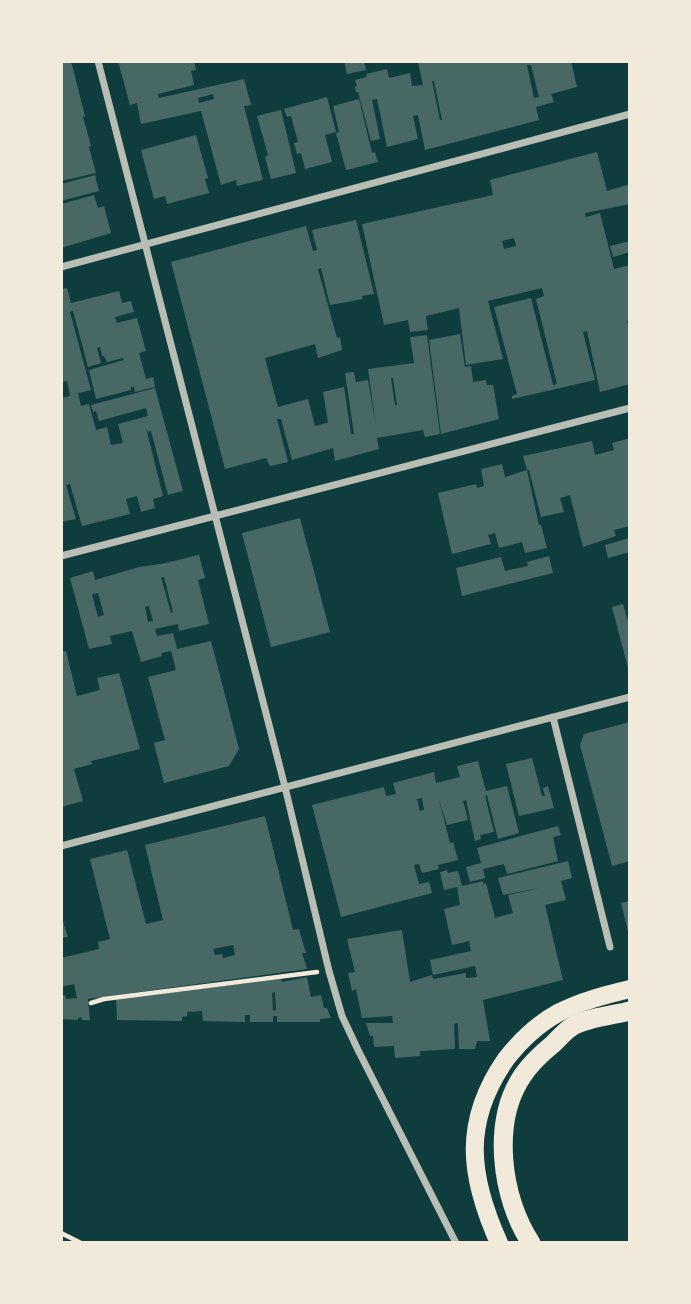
<svg xmlns="http://www.w3.org/2000/svg" width="691" height="1304" viewBox="0 0 691 1304" font-family="'Asap Condensed',sans-serif">
<rect width="100%" height="100%" fill="#0f3d3e"/>
<path fill="#486865" fill-rule="evenodd" d="M61,61H71L85,116L83,117L91,146L89,147L96,173L61,181Z
M118,61H194L196,70L191,71L194,85L158,94L159,98L244,79L251,105L244,106L263,180L237,186L236,180L221,185L201,111L141,124L137,103L130,105ZM213,94L214,99L199,103L198,98Z
M344,61H364L366,70L347,74Z
M420,61H571L577,87L551,94L554,102L536,107L539,120L425,150L418,115L413,116L418,139L387,147L377,99L372,100L380,139L371,141L358,92H356L355,87L357,86L355,80L367,77L366,74L387,69L389,78L410,73L412,86L423,85L418,62ZM527,65H531L539,97L534,98ZM432,81H434L442,120H440Z
M327,97L336,132L325,135L332,162L305,169L301,153L297,154L294,143L298,142L291,116L287,117L284,109Z
M359,99L372,153L375,152L378,162L346,170L336,133L339,132L333,106Z
M281,110L296,173L271,179L265,157L268,155L257,116Z
M196,135L208,178L205,179L209,193L167,204L165,196L154,199L141,150Z
M597,152L607,191L630,184V204L585,213L586,217L600,213L614,269L630,265V320L627,321L630,332V384L600,392L587,331L583,332L595,380L512,399V396L517,394L494,307L531,298L553,385L557,384L536,299L544,296L542,288L488,301L503,359L466,365L459,308L426,316L428,330L410,332L408,320L384,325L362,224L493,195L490,180ZM514,238L516,246L504,249L502,241Z
M95,175L99,191L61,201V184Z
M94,195L98,208L104,206L111,233L61,248V204Z
M356,220L374,294L362,296L363,299L330,305L321,268L318,269L337,338L340,337L342,350L318,358L315,344L265,358L278,407L308,399L315,426L326,423H328L323,392L344,387L351,434H354L345,373L354,372L356,382L368,380L376,426L368,369L414,363L410,337L427,335L440,434L425,437L423,430L377,438L379,449L335,461L333,448L292,460L281,419H277L288,462L270,466L266,458L225,469L171,262L306,226L313,251L317,250L312,230ZM391,378H393L397,405H395Z
M630,241V252L613,257L610,246Z
M67,288L71,303L119,291L122,303L131,301L134,312L115,317L117,323L137,318L146,351L139,353L146,379L153,377L155,387L135,392L134,387H131V390L96,399L89,370L124,360L123,358L107,362L104,356H102L100,347L97,348L101,363L88,367L73,311L70,312L91,390L78,393L81,406L89,404L96,430L107,427L111,445L123,443L118,424L148,416L146,408L99,421L96,411L93,412L91,405L155,388L183,491L168,495L151,431L148,432L146,428L163,496L153,499L155,508L141,512L137,496L126,499L130,514L82,526L70,484L66,485L76,519L61,522V398L70,396L67,381L61,382V289Z
M460,334L465,367L471,366L473,382L486,380L487,385H493L499,419L441,434L429,340Z
M630,438V526L614,530L616,536L583,547L570,495L560,498L564,512L541,517L529,470H527L523,456L592,441L595,455L614,450L612,443Z
M502,464L505,477L527,470L539,525H541L547,548L525,553L522,542L499,548L495,533L488,535L491,544L452,554L438,493L476,484L477,488L484,486L481,469Z
M300,518L330,632L271,647L242,533Z
M630,538V552L608,558L605,545Z
M199,555L205,578L198,580L209,624L179,631L178,624L155,629L157,636L173,633L177,649L211,641L239,749L229,766L164,783L154,743L165,740L148,677L176,670L171,651L161,653L162,656L141,662L132,631L110,636L112,644L89,649L70,578L93,571L95,580L139,567L161,564ZM161,577H164L173,612L171,613ZM98,593L104,615L98,617L92,594ZM149,606L153,621L148,622L145,607Z
M549,556L553,573L462,596L456,568L501,557L505,571L528,566L527,562Z
M623,604L630,628L629,672L612,607Z
M66,651L77,696L100,690L97,678L119,673L140,749L91,761L92,764L74,769L83,801L61,807V652Z
M630,722V861L612,866L580,745L584,734Z
M532,758L542,796H545L543,788L548,786L554,808L519,816L506,764Z
M478,761L486,791L507,786L519,833L498,839L487,795L485,796L494,832L480,835L481,839L475,841L466,800L463,801L468,820L447,825L439,800L450,843L453,842L458,860L438,865L439,869L422,873L419,864L414,865L419,884L429,882L432,893L341,917L312,805L384,787L386,796L396,794L393,783L434,772L436,783L460,777L457,766ZM422,798L424,810L420,811L417,799Z
M265,816L293,930L299,929L306,953H302L307,969L88,999L90,1020H82V1017L78,1018V1020L61,1019V995H65L66,999L77,998L74,984L61,987V958L99,949L98,942L110,939L90,859L127,850L146,924L163,920L145,845ZM233,945L235,955L223,958L222,954L215,955L213,949Z
M558,826L561,835L553,837L558,861L507,874L504,864L483,869L485,878L470,882L466,867L481,863L477,848Z
M568,861L572,878L561,881L566,900L545,905L563,980L483,1000L490,1041H477L475,1049H459L458,1023L454,1024L455,1049L420,1051V1056L395,1058L394,1046L374,1047L373,1036H370L366,1023H393L392,1016L362,1018L356,989L352,991L348,973L355,972L347,939L402,930L410,982L432,975L433,979L466,973V978L477,977L475,966L433,975L430,960L471,951L469,941L452,945L444,909L460,905L457,887L444,890L440,872L447,870L448,873L458,871L462,886L483,881V884L486,883L495,918L513,913L508,895L540,888L503,895L498,878Z
M630,901V934L629,935L621,903Z
M61,915L68,937L61,938Z
M307,977L311,997L321,995L324,1008H327L331,1018L320,1019V1022H277V1016H273V1022H250V1015H245V1022L203,1021L202,1011L187,1012V1016L182,1017V1021L117,1020L116,999L281,979L282,982ZM275,992L276,1010L273,1011L272,993Z"/>
<g fill="none" stroke-linecap="round" stroke-linejoin="round">
<path stroke="#f1e9da" stroke-width="4.5" d="M91,1003L104,999L317,972
M61,1233L81,1243"/>
<path stroke="#b8beb3" stroke-width="7" d="M98,61L285,787L329,971L342,1016L358,1050L456,1243
M61,267L630,114
M61,556L630,408
M553,717L610,947
M61,846L630,697"/>
<path stroke="#f1e9da" stroke-width="18" d="M499,1243C469,1176 462,1122 506,1059C520,1041 538,1024 558,1013C581,1001 605,995 630,989"/>
<path stroke="#f1e9da" stroke-width="19" d="M531,1243C501,1198 491,1121 523,1075C531,1063 542,1053 553,1044C559,1038 566,1030 573,1026C586,1018 614,1015 630,1011"/>
</g>
<rect width="691" height="1304" fill="none" stroke="#f1e9da" stroke-width="126"/>
</svg>
